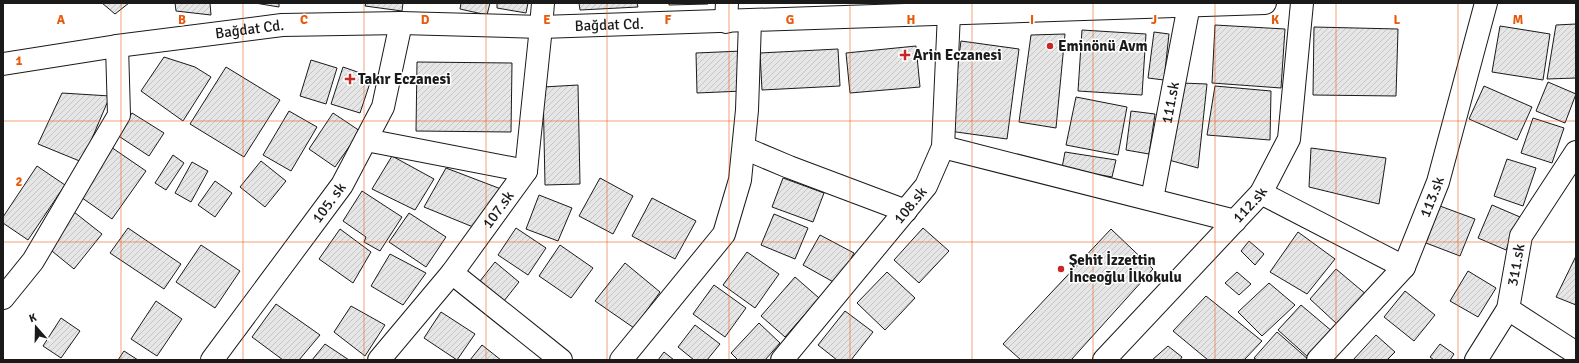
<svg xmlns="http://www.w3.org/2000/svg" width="1579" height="363" viewBox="0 0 1579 363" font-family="Signika,sans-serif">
<defs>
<pattern id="building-hatch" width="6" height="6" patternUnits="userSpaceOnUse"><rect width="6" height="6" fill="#e6e6e6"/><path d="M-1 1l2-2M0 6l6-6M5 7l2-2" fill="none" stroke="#c5c5c5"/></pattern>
</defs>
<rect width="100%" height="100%" fill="#fff"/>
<path fill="url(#building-hatch)" stroke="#1a1a1a" d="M102,3H129L115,14Z
M175,3H210L211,15L176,11Z
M255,3H279V7Z
M366,3H403L402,11L365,6Z
M461,3H490L487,15L460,9Z
M497,3H528L526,13L497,8Z
M579,3H637L638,7L580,10Z
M669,3H708V4L669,5Z
M1576,24V78L1547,79L1556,25Z
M1215,25L1285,29L1281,88L1212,83Z
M1500,26L1550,34L1543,80L1492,72Z
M1314,27L1398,29L1396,96L1313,95Z
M1082,30L1146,34L1142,95L1078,91Z
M1154,32L1169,34L1164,80L1148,78Z
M1065,34L1056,128L1019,122L1031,35Z
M961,41L1019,49L1007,139L949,131Z
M916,46L920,87L850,93L846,53Z
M838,49L840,86L762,90L760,53Z
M742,51L743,91L697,93L696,53Z
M164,57L195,67L211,77L183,121L141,91Z
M311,60L337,68L326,104L300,96Z
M417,62L512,63L511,132L416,131Z
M226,67L280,100L244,157L190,124Z
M343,67L372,77L360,113L331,104Z
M1548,82L1576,94L1565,123L1536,111Z
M1181,83L1207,84L1198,168L1165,159Z
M578,85L580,184L545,185L543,87Z
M1215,86L1271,91L1270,140L1207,135Z
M1484,86L1532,107L1517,140L1469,119Z
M62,93L110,96L82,162L38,144Z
M1076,97L1127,107L1118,155L1066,145Z
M289,111L317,127L291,171L263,155Z
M1131,111L1155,114L1149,154L1126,150Z
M132,113L164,133L149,156L117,135Z
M333,113L360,131L335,167L309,149Z
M1533,118L1564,128L1552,163L1521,153Z
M111,147L146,171L112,219L78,195Z
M1311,148L1386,158L1379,204L1309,187Z
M1065,152L1116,160L1112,177L1062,168Z
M173,155L184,163L166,190L155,183Z
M392,156L434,179L415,210L372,189Z
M1507,159L1536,168L1523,206L1494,196Z
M261,161L286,181L265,207L240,187Z
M192,162L208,171L191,202L175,193Z
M37,166L65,185L28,240L3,223V217Z
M446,168L501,189L478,229L424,207Z
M600,178L633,196L613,234L579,216Z
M783,178L824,193L813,222L772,207Z
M215,181L232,193L215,217L198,205Z
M362,191L402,217L380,251L364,242L366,237L343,221Z
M539,195L572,208L558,241L526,229Z
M652,198L696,221L675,259L632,236Z
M1492,205L1520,217L1506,250L1478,238Z
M1440,206L1475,219L1460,256L1426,243Z
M74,212L102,234L74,269L47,247Z
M409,213L446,237L426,267L389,242Z
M774,214L808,228L795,259L761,245Z
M128,228L181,264L164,289L110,253Z
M516,228L546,248L528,275L498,255Z
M923,228L949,251L919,283L894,260Z
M340,229L371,252L353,283L319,259Z
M1111,229L1153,269L1071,360H1021L1003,344Z
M1298,232L1335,259L1307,294L1270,272Z
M820,235L854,253L837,284L803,265Z
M1249,241L1264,254L1255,265L1241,251Z
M201,245L240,271L215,308L176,282Z
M560,245L593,268L571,298L539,276Z
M747,252L779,274L755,308L723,285Z
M390,254L426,273L403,305L371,286Z
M1576,256V305L1556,297Z
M495,262L519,282L504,301L480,281Z
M625,263L660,292L634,328L595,301Z
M1336,269L1367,295L1337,324L1310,299Z
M1468,271L1496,288L1478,317L1450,301Z
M887,272L915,298L885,330L857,303Z
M1237,272L1251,284L1239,295L1225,283Z
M795,277L819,298L785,337L761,316Z
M1269,283L1295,305L1262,336L1238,312Z
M714,285L746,308L725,337L693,314Z
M1405,291L1435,315L1414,341L1384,317Z
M1206,296L1262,341L1244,360H1208L1173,331Z
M156,301L182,319L157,356L131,339Z
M276,304L320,335L299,360H283L252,337Z
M1301,305L1333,332L1309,358L1278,330Z
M351,306L385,325L365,356L334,332Z
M845,311L873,332L851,360H837L818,345Z
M441,312L475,334L457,360L424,338Z
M61,318L80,331L61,358L43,346Z
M759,323L780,343L765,360H738L731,353Z
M695,325L720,344L707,360H694L678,347Z
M1277,332L1309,360H1257L1254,358Z
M1376,335L1395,352L1387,360H1353Z
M325,344L349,360H312Z
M1440,344L1454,354L1450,360H1434L1430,357Z
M482,345L501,360H470Z
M1168,346L1182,357L1180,360H1152Z
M124,351L138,360H118Z
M664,352L674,360H658Z"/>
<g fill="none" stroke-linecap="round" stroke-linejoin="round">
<defs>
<g id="minor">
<path d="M726,22L727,3"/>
<path d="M366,140L526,171"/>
<path d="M943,147L1235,221"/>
<path d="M744,148L789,167L906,211"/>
<path d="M1261,193L1404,267"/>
<path id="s1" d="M1152,199L1189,5"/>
<path d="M452,273L561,360"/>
<path d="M3,298L33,261L119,115L117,46"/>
<path d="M1508,309L1576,353"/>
<path id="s2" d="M212,360L342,185L383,107L401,23"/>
<path id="s3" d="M379,360L452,273L526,171L541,27"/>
<path d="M621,360L724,234L740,180L747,110L750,21"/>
<path id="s4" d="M782,360L926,186L943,147L949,13"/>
<path id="s5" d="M1104,360L1261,193L1289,139L1302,3"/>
<path id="s6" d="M1318,360L1404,267L1438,182L1486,3"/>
<path id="s7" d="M1476,360L1508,309L1521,236L1576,152"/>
</g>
<path id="tertiary" d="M541,27L543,3"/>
<g id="secondary">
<path id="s8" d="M3,64L117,46L282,25L401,23L541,27L1265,3"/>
</g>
</defs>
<use href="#minor" stroke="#1a1a1a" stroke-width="24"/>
<use href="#tertiary" stroke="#1a1a1a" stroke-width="24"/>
<use href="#secondary" stroke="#1a1a1a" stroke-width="24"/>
<use href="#minor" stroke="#fff" stroke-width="22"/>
<use href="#tertiary" stroke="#fff" stroke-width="22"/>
<use href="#secondary" stroke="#fff" stroke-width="22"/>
</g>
<path fill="none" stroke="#e8590c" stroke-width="1" stroke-opacity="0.55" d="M121,3V360M243,3V360M364,3V360M486,3V360M607,3V360M729,3V360M850,3V360M972,3V360M1093,3V360M1215,3V360M1336,3V360M1458,3V360M3,121H1576M3,242H1576"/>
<g fill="#c62828" stroke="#fff" stroke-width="1.5">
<circle cx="1050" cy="46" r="4"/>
<path d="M903 49h4v4h4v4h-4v4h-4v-4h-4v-4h4z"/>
<path d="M348 73h4v4h4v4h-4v4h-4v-4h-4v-4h4z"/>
<circle cx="1061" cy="269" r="4"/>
</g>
<g text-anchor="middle" stroke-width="3" stroke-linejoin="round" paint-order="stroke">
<g font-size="15" fill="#1a1a1a" stroke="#fff">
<text dy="5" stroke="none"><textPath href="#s8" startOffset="609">Bağdat Cd.</textPath></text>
<text dy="5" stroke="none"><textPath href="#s8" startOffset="249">Bağdat Cd.</textPath></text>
<text dy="5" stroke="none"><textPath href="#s1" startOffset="98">111.sk</textPath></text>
<text dy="5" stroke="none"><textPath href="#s6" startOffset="202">113.sk</textPath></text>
<text dy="5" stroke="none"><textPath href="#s2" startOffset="196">105. sk</textPath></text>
<text dy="5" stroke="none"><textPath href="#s5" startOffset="213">112.sk</textPath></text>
<text dy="5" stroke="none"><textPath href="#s4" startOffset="201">108.sk</textPath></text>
<text dy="5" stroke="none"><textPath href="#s3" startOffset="192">107.sk</textPath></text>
<text dy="5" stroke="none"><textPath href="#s7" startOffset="105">311.sk</textPath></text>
</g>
<g font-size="15" font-weight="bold" fill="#1a1a1a" stroke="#fff" text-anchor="start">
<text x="1058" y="51">Eminönü Avm</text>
<text x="913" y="60">Arin Eczanesi</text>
<text x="358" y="84">Takır Eczanesi</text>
<text x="1069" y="265">Şehit İzzettin<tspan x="1069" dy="17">İnceoğlu İlkokulu</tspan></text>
</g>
</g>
<g font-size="13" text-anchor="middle" font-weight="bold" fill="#e8590c" stroke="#fff" stroke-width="3" stroke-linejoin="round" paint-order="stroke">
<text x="61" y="24">A</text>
<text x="182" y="24">B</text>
<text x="304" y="24">C</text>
<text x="425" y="24">D</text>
<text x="547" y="24">E</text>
<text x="668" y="24">F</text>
<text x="790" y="24">G</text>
<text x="911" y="24">H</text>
<text x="1032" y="24">I</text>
<text x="1154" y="24">J</text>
<text x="1275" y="24">K</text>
<text x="1397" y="24">L</text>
<text x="1518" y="24">M</text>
<text x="19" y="65">1</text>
<text x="19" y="186">2</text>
</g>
<rect width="1579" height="363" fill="none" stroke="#1a1a1a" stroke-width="8"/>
<g transform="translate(36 327) rotate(340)" stroke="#ffffff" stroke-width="3" paint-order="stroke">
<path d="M0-3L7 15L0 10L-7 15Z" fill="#1a1a1a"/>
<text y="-6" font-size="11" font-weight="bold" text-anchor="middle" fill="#1a1a1a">K</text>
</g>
</svg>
